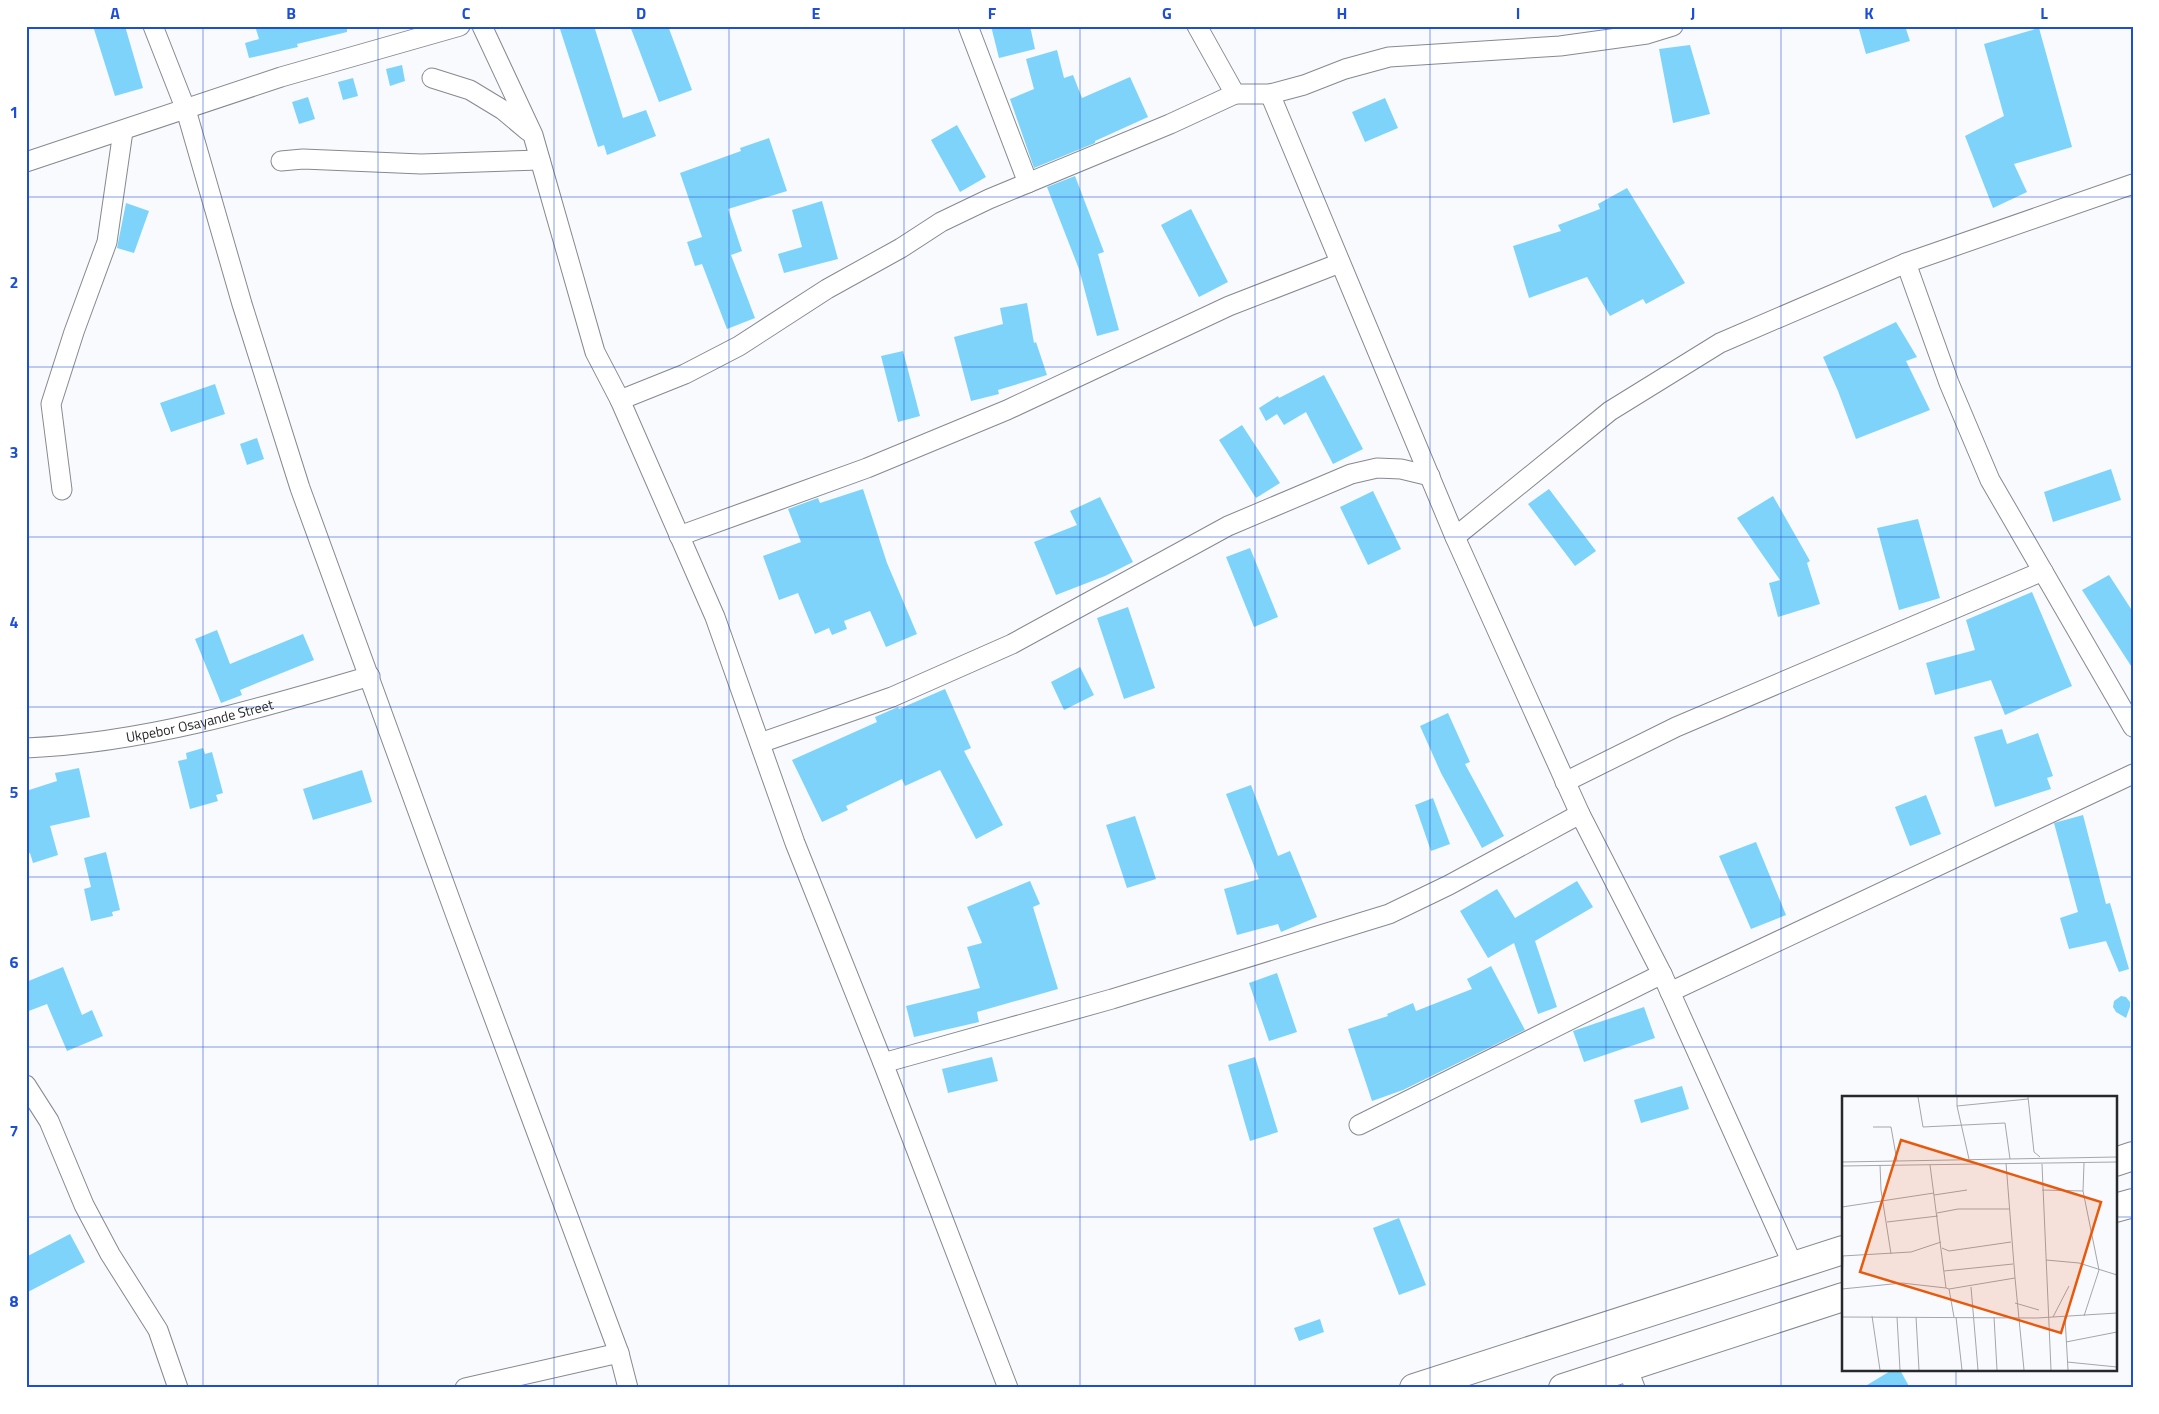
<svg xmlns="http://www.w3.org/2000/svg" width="2159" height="1414" viewBox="0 0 2159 1414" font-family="'Titillium Web',sans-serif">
<rect width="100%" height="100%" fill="#f8fafe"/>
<path fill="#7ed3fa" d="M93,26H125L143,88L115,96Z
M255,26H347V32L297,44L298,47L249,58L245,43L259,39Z
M570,26H594L623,118L646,110L656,136L607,155L604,145L598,147L560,29Z
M630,26H668L692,90L659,102Z
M991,26H1030L1035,49L999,58Z
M1858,26H1905L1910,41L1866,54Z
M2039,28L2072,147L2014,164L2027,192L1993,208L1965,136L2004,116L1984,44Z
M1690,45L1710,114L1673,123L1659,49Z
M1057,50L1064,78L1073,75L1082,98L1130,77L1148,117L1095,141V143L1034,168L1010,99L1034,89L1026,59Z
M402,65L405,81L390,86L386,69Z
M353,78L358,96L343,100L338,82Z
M308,97L315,119L299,124L292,102Z
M1385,98L1398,128L1365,142L1352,112Z
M957,125L986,177L960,192L931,140Z
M769,138L787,191L728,209L742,251L731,255L755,318L727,329L702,264L695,266L687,242L702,237L680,173L741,151L740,148Z
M1075,176L1104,252L1098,254L1119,330L1097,336L1079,269L1047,187Z
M1627,188L1685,283L1646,304L1643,299L1610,316L1587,277L1529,298L1513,246L1561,231L1558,225L1600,209L1598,204Z
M822,201L838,259L784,273L778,254L802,247L792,210Z
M126,203L149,211L134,253L117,248Z
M1191,209L1228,282L1199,297L1161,225Z
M1027,303L1034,343L1036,342L1047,375L998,390L999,394L971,401L954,337L1003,324L1000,308Z
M1896,322L1917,357L1906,361L1930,410L1856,439L1838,391L1823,357Z
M903,351L920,416L898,422L881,356Z
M1324,375L1363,449L1333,464L1306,412L1284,425L1277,414L1266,421L1259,408L1278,396L1279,398Z
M215,384L225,414L171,432L160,403Z
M1242,425L1280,483L1256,498L1219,440Z
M257,438L264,459L247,465L240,444Z
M2111,469L2121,500L2053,522L2044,492Z
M863,489L887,563L917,634L886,647L870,611L844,621L847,629L832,635L829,628L815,634L798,593L779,600L763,556L801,542L788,509L818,498L820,503Z
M1549,489L1596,551L1575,566L1528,504Z
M1373,491L1401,549L1368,565L1340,507Z
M1773,496L1810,561L1807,563L1820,604L1778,617L1769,583L1780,580L1737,518Z
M1100,497L1133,562L1105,576L1056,595L1034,542L1077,525L1070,511Z
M1918,519L1940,598L1899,610L1877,528Z
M1250,548L1278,617L1254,627L1226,557Z
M2109,575L2133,612V669L2082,590Z
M2032,592L2072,686L2005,715L1991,680L1935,695L1926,663L1975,650L1966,620Z
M1128,607L1155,688L1124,699L1097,618Z
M217,630L230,664L303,634L314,660L240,690L242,695L221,703L195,639Z
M1080,667L1094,695L1064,710L1051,682Z
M945,689L971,748L964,751L1003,825L976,839L940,770L905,786L902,779L846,806L848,810L822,822L792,760L877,722L875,717L898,707L899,709Z
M1448,713L1470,762L1465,764L1504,836L1482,848L1441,773L1420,726Z
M2002,729L2007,744L2038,733L2053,776L2047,778L2051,789L1995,807L1974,737Z
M203,748L205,754L212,752L223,793L216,795L218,801L190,809L178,761L187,759L186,753Z
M79,768L90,817L50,826L58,855L33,863L30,853L26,854V791L57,781L55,773Z
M362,770L372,802L313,820L303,789Z
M1251,785L1278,856L1290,851L1317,917L1281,932L1278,924L1237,935L1224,889L1259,879L1226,794Z
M1926,795L1941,834L1910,846L1895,807Z
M1433,798L1450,844L1431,851L1415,805Z
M2083,815L2106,904L2110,903L2129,969L2119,972L2106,941L2069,949L2060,918L2078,912L2054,823Z
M1135,816L1156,879L1127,888L1106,825Z
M1756,842L1786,915L1751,929L1719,856Z
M106,852L120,910L112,912L113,916L91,921L84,889L91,887L84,858Z
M1030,881L1040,904L1033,907L1058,989L977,1012L979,1022L914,1037L906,1006L980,988L967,947L982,943L967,907Z
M1577,881L1593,907L1535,941L1557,1007L1538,1014L1514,943L1488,958L1460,911L1497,889L1515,918Z
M1491,966L1525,1030L1403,1090L1372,1101L1348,1029L1388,1016L1387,1014L1413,1003L1416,1011L1472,989L1467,979Z
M63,967L82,1015L92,1010L103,1036L67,1051L47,1004L26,1012V982Z
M1277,973L1297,1032L1269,1041L1249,983Z
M2121,996L2126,997L2130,1002V1007L2126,1018L2116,1012L2113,1007L2114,1001Z
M1644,1007L1655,1038L1584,1062L1573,1031Z
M992,1057L998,1081L948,1093L942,1069Z
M1255,1057L1278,1132L1250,1141L1228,1065Z
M1682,1086L1689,1109L1641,1123L1634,1100Z
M1399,1218L1426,1285L1399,1295L1373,1228Z
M70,1234L85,1262L26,1293V1257Z
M1320,1319L1324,1332L1299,1341L1294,1328Z
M1892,1370H1900L1910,1388H1862Z"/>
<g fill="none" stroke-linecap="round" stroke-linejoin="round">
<defs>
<g id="minor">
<path d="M153,26L186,110L242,304L300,488L459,924L619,1353L628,1388"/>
<path d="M482,26L533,135L595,352L620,400L685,374L739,346L827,289L901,248L941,222L989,199L1170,124L1235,94"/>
<path d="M968,26L1028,183"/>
<path d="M1197,26L1235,94H1270L1304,85L1345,69L1389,57L1560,46L1647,34L1673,26"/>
<path d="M432,78L470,90L503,110L528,131"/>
<path d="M1270,94L1455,537L1580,814L1662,974L1793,1265"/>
<path d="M281,161L303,159L421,164L540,160"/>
<path d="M26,162L281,77L460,26"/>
<path d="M1906,263L1949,383L1990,480L2133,727"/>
<path d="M620,400L715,617L795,843L883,1063L1008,1388"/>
<path d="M62,490L51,404L74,332L107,242L123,131"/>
<path d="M679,536L867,468L1007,410L1229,306L1340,263"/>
<path d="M1455,537L1610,411L1720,343L1906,263L2133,184"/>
<path d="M760,743L892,697L1012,644L1228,526L1351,474L1377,468L1401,469L1430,476"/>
<path id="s1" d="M26,748C144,743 258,709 370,676"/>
<path d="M1565,782L1676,727L2043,571"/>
<path d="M1670,992L2133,774"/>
<path d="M883,1063L1112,999L1389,914L1449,885L1580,814"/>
<path d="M26,1085L49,1121L84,1205L110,1254L158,1330L178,1388"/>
<path d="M1359,1125L1662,974"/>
<path d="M1627,1367L1635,1388"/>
<path d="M465,1388L619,1353"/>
</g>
<path id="highway" d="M2115,1162L2133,1156
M2115,1208L2133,1203
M1414,1388L1843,1250
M1563,1388L1843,1297"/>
</defs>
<use href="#minor" stroke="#86898f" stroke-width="21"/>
<use href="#highway" stroke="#86898f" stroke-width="30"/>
<use href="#minor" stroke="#fff" stroke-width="19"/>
<use href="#highway" stroke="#fff" stroke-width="28"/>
</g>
<path fill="none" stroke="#1d4ed8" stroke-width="1" stroke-opacity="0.55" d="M203,26V1388M378,26V1388M554,26V1388M729,26V1388M904,26V1388M1080,26V1388M1255,26V1388M1430,26V1388M1606,26V1388M1781,26V1388M1956,26V1098M26,197H2133M26,367H2133M26,537H2133M26,707H2133M26,877H2133M26,1047H2133M26,1217H1843M2115,1217H2133M1956,1370V1388"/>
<g text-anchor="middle" stroke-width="4" stroke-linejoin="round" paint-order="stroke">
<g font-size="14" fill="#27282b" stroke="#fff">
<text dy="5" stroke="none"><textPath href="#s1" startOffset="176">Ukpebor Osayande Street</textPath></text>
</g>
</g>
<g transform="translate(1842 1096)">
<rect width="275" height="275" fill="#f8fafe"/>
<path fill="none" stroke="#a4a6aa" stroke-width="1" d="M76,1L81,31L163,27L168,63M115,1V10L186,3M186,1L192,56L198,61M115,10L127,63M31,31H49L55,65M0,66L275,61M164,67L173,182M200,68L209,274M38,69L39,94L49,158M88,69L104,192M0,70L275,66M200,94L241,95L257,174L242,220M241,95L242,67M92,99L125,94M0,111L92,97M95,117L116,113H167M45,126L96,120M100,152L107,155L169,146M0,160L69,156L99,146M204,164L237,167L275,179M102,175L171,168M129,191L136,274M0,193L60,187L104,192L107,193L112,221M0,193L1,160M107,193L173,182L182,274M173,207L197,214M30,220L38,274M0,221L195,222L275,217M55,221L58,274M74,221L77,274M114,221L120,274M152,221L155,274M211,221L227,190M223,221L226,274M224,246L275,236M225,266L275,271"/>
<path fill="#e8590c" fill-opacity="0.15" stroke="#e8590c" stroke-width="2.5" d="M59,44L259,106L219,237L18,176Z"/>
<rect width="275" height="275" fill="none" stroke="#27282b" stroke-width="2.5"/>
</g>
<rect width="2159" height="1414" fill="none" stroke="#ffffff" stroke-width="55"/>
<rect x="28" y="28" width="2104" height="1358" fill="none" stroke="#1d4ed8" stroke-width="2"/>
<g font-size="16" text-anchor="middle" font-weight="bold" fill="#1d4ed8">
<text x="115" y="19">A</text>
<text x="291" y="19">B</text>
<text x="466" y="19">C</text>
<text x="641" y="19">D</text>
<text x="816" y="19">E</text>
<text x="992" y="19">F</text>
<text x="1167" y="19">G</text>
<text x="1342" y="19">H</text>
<text x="1518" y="19">I</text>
<text x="1693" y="19">J</text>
<text x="1869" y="19">K</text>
<text x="2044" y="19">L</text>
<text x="14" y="118">1</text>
<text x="14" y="288">2</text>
<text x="14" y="458">3</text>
<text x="14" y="628">4</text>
<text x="14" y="798">5</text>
<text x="14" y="968">6</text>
<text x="14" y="1137">7</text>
<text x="14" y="1307">8</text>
</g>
</svg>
